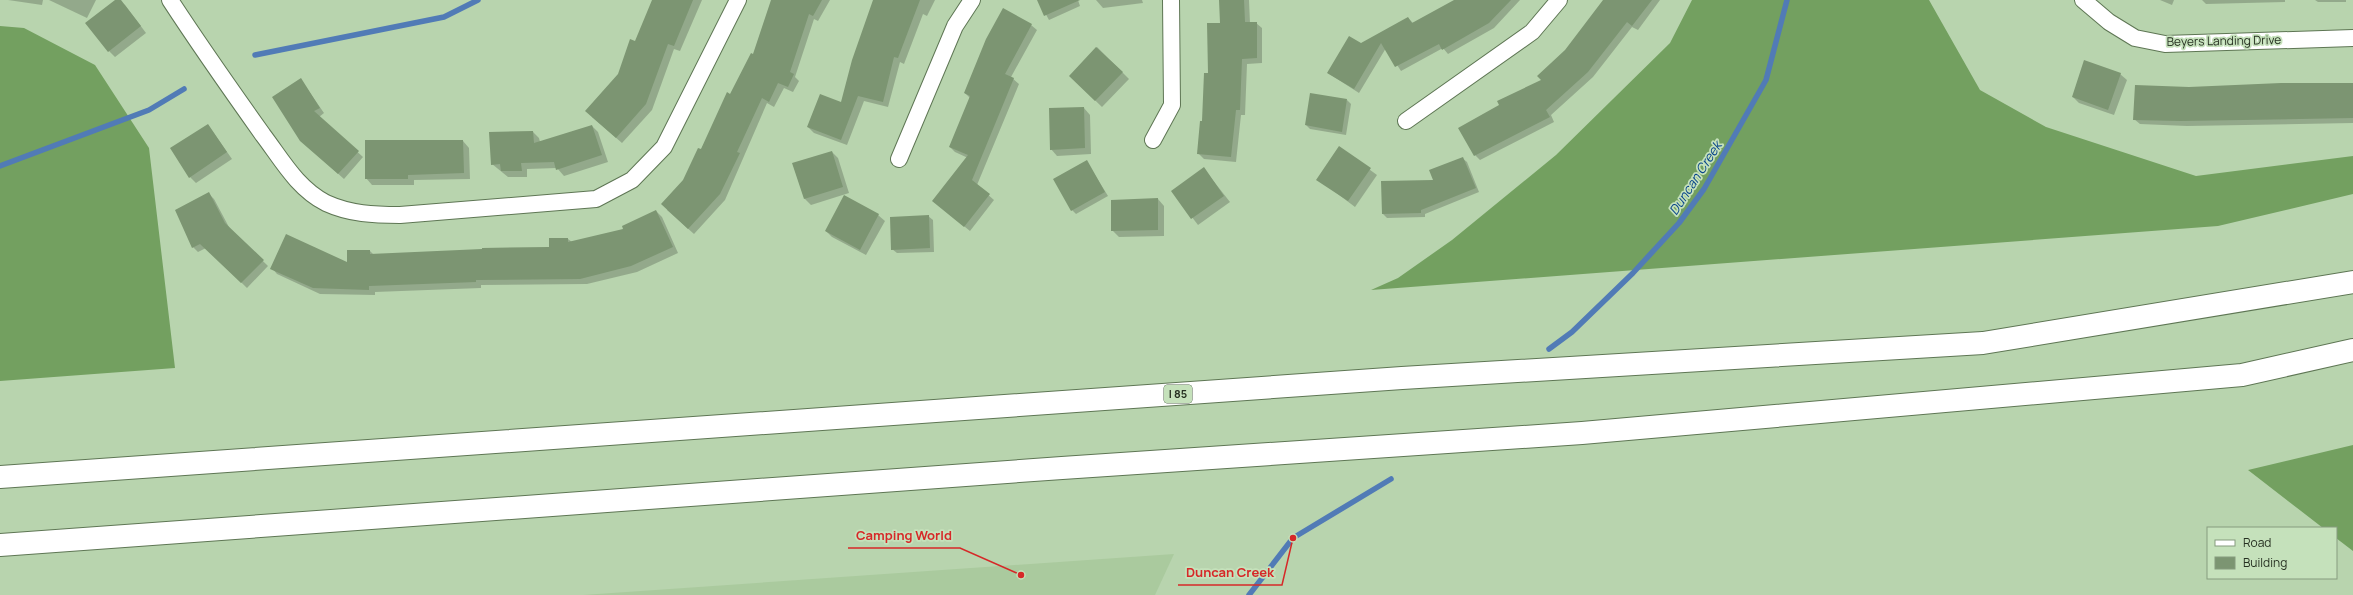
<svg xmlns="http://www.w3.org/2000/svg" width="2353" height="595" viewBox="0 0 2353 595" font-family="Manrope,sans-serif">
<rect width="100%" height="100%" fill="#b8d4ae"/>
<path fill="#aaca9e" d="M1174,554L1155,595H583Z"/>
<path fill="#73a060" d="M1692,0H1929L1980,90L2046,127L2196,176L2353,156V194L2218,226L1371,290L1398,278L1452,240L1556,155L1670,43Z
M0,26L24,28L95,65L149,148L175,368L0,381Z
M2353,445V551L2336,538V528H2323L2248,470Z"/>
<path fill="#0003" d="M8,0H43L42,5Z
M49,0H96L87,18Z
M117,0L125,5L146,33L115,57L109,51Z
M657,0H702L680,51L674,49L652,110L622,143L592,117L619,74Z
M780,0H830L818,21L814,19L795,77L799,81L793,92L784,88L774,107L767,103L725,200L694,234L667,210L754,55Z
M883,0H935L927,16L923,14L904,64L900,62L888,107L864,101L847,145L814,133L808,127L842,103Z
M1038,0H1078L1080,6L1049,20Z
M1096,0H1142L1143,3L1103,8Z
M1220,0H1249L1250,23H1256L1262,28V63L1247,64L1245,115H1241L1236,162L1204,159L1198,153L1209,74L1221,24Z
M1466,0H1520L1494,28L1448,54L1443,48L1401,71L1386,48L1359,93L1328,73L1361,44L1408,18L1413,23Z
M1604,0H1660L1638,30L1632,27L1593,77L1551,115L1554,122L1480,160L1475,155L1543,81Z
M2160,0H2174L2172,5Z
M2202,0H2285V2L2206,4Z
M2315,0H2346V2H2318Z
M1031,25L1037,30L1011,77L1019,84L977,185L994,200L970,231L933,201L968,158L955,152L950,147L970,98L965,93Z
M1097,47L1129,79L1102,107L1070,76Z
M2120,74L2127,80L2114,115L2079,103L2073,97Z
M301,80L324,113L319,117L363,157L344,179L307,146Z
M2353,83V123L2187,126L2140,124L2134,119L2189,88Z
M1347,100L1351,104L1346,135L1310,129L1306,125Z
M1084,108L1090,115L1091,154L1057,156L1051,149Z
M208,125L232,159L196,183L190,177Z
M592,126L598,132L608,162L564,176L557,168L527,169V177H508L492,164L490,133L533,132L539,138L540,142Z
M366,141H463L469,148L470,179L414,180V185H372L366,178Z
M1340,148L1377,175L1355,207L1318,179Z
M832,152L838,158L849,193L811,205L805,199L794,164Z
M1462,158L1467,162L1479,192L1425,214V217L1387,218L1383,214L1434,181Z
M1087,162L1108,196L1076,214L1072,210Z
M1204,169L1230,202L1198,225L1172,191Z
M209,194L214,199L230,229L268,266L247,288L206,248L198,252L193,247Z
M1158,199L1164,206V236L1119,237L1112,230Z
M656,211L662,217L678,253L637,272L587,284L481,285V288L375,292V295L320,294L277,274L272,268L348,263V251H370L374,255L550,248L568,239L572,242L625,230Z
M878,215L885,221L866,255L832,237L826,231Z
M928,216L933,220L934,252L897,253L892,249Z"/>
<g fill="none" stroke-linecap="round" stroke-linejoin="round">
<path stroke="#517bb6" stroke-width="5.5" d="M255,55L444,17L478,0
M0,166L149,110L184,89
M1549,349L1572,332L1633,273L1679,223L1704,189L1766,80L1787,0
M1249,595L1293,538L1391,479"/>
</g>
<path fill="#7c9572" d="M115,0H121L141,26L108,52L85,23Z
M652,0H693L674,46L668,44L646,104L616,138L585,111L618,74L630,39L635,41Z
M771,0H822L813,16L809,14L790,72L794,74L788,87L778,83L769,102L762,98L737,152L740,153L720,194L688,229L661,204L683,180L698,148L701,149L727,92L730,94L751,53L753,54Z
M873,0H920L898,58L894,57L883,102L858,96L841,140L807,127L820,94L841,102L852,60Z
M1037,0H1080L1044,16Z
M1219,0H1244L1245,22H1257V58L1242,59L1240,110H1236L1231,157L1197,154L1200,121H1202L1204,73H1208L1207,23H1220Z
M1454,0H1511L1489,23L1442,50L1439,44L1395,67L1381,43L1354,89L1327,73L1349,36L1361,43L1408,17L1412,23Z
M1603,0H1652L1632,26L1627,22L1588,72L1546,110L1550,117L1474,156L1458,128L1499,105L1497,101L1541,80L1537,76L1565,50Z
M1003,8L1032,24L1005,74L1014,78L972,180L990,194L964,227L932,201L968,155L949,147L970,96L964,93L986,39Z
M1096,47L1123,72L1095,101L1069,76Z
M2084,60L2121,73L2108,110L2072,97Z
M301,78L320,108L314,111L359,151L338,174L300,141L272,97Z
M2281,83H2353V118L2181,121L2133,120L2135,85L2189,87Z
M1310,93L1347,99L1342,132L1305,125Z
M1084,107L1085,148L1050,150L1049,108Z
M208,124L227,152L189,178L170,148Z
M592,125L602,155L556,170L554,162L521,163L522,171H501L500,164L491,165L489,132L533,131L534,143Z
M365,140H463L464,173L408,175V179H365Z
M1339,146L1371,168L1348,201L1316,180Z
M832,151L843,187L804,199L792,163Z
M1463,157L1476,188L1421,210V213L1382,214L1381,181L1433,180L1429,170Z
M1087,160L1105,192L1071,211L1053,179Z
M1204,167L1224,196L1191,219L1171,191Z
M209,192L225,223L264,260L241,283L200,244L192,248L175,210Z
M844,195L879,214L860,250L825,231Z
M1158,198V230L1111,231V200Z
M656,210L673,247L631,266L580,279L476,280V282L369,286V290L313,288L270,269L286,234L347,262V250H370V254L482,249V248L549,247V238H568V242L623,229L622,226Z
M929,215L930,248L891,250L890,217Z"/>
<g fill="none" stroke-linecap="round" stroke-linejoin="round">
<defs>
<path id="street" d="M170,0C200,46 231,90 263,135C282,160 297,188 326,203C350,214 374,215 400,215L596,199L632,180L664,147L738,0
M2083,0L2109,22L2135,38L2165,44L2353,38
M1406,121L1532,32L1559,0
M1153,140L1172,105L1171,0
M899,159L955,26L972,0"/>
<path id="highway" d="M0,477L1402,378L1983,343L2353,282
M0,545L1062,468L1582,433L2242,375L2353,350"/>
</defs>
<use href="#street" stroke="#5e7654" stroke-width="18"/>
<use href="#highway" stroke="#5e7654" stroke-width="24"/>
<use href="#street" stroke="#fff" stroke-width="16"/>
<use href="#highway" stroke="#fff" stroke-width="22"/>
</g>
<g text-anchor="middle" stroke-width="3.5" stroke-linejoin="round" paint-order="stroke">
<rect fill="#c5e1bb" stroke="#566650" stroke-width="1" x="1164" y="385" width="28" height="18" rx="3"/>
<g font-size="11" font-weight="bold" fill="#273122">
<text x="1178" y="398">I 85</text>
</g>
<g font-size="12" fill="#273122" stroke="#c5e1bb">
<text transform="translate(2224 41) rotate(-1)" y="4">Beyers Landing Drive</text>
</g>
<g font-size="13" font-style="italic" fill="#06438b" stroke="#c5e1bb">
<text transform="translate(1695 178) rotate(-57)" y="5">Duncan Creek</text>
</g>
</g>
<path fill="none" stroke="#d62828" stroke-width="1.5" d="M1021 575L960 548H848M1293 538L1282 585H1178"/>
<g fill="#d62828" stroke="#c5e1bb" stroke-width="1.5">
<circle cx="1021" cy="575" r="4"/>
<circle cx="1293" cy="538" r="4"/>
</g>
<g font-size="13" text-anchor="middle" font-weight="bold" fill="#d62828" stroke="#c5e1bb" stroke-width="3.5" stroke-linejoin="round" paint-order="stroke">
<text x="904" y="540">Camping World</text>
<text x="1230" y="577">Duncan Creek</text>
</g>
<rect x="2207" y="527" width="130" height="52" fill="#c5e1bb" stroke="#869b7e"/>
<rect x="2215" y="540" width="20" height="6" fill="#ffffff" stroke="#869b7e"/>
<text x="2243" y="547" font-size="12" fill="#273122">Road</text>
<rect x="2215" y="557" width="20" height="12" fill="#7c9572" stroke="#869b7e"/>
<text x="2243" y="567" font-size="12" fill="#273122">Building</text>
</svg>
